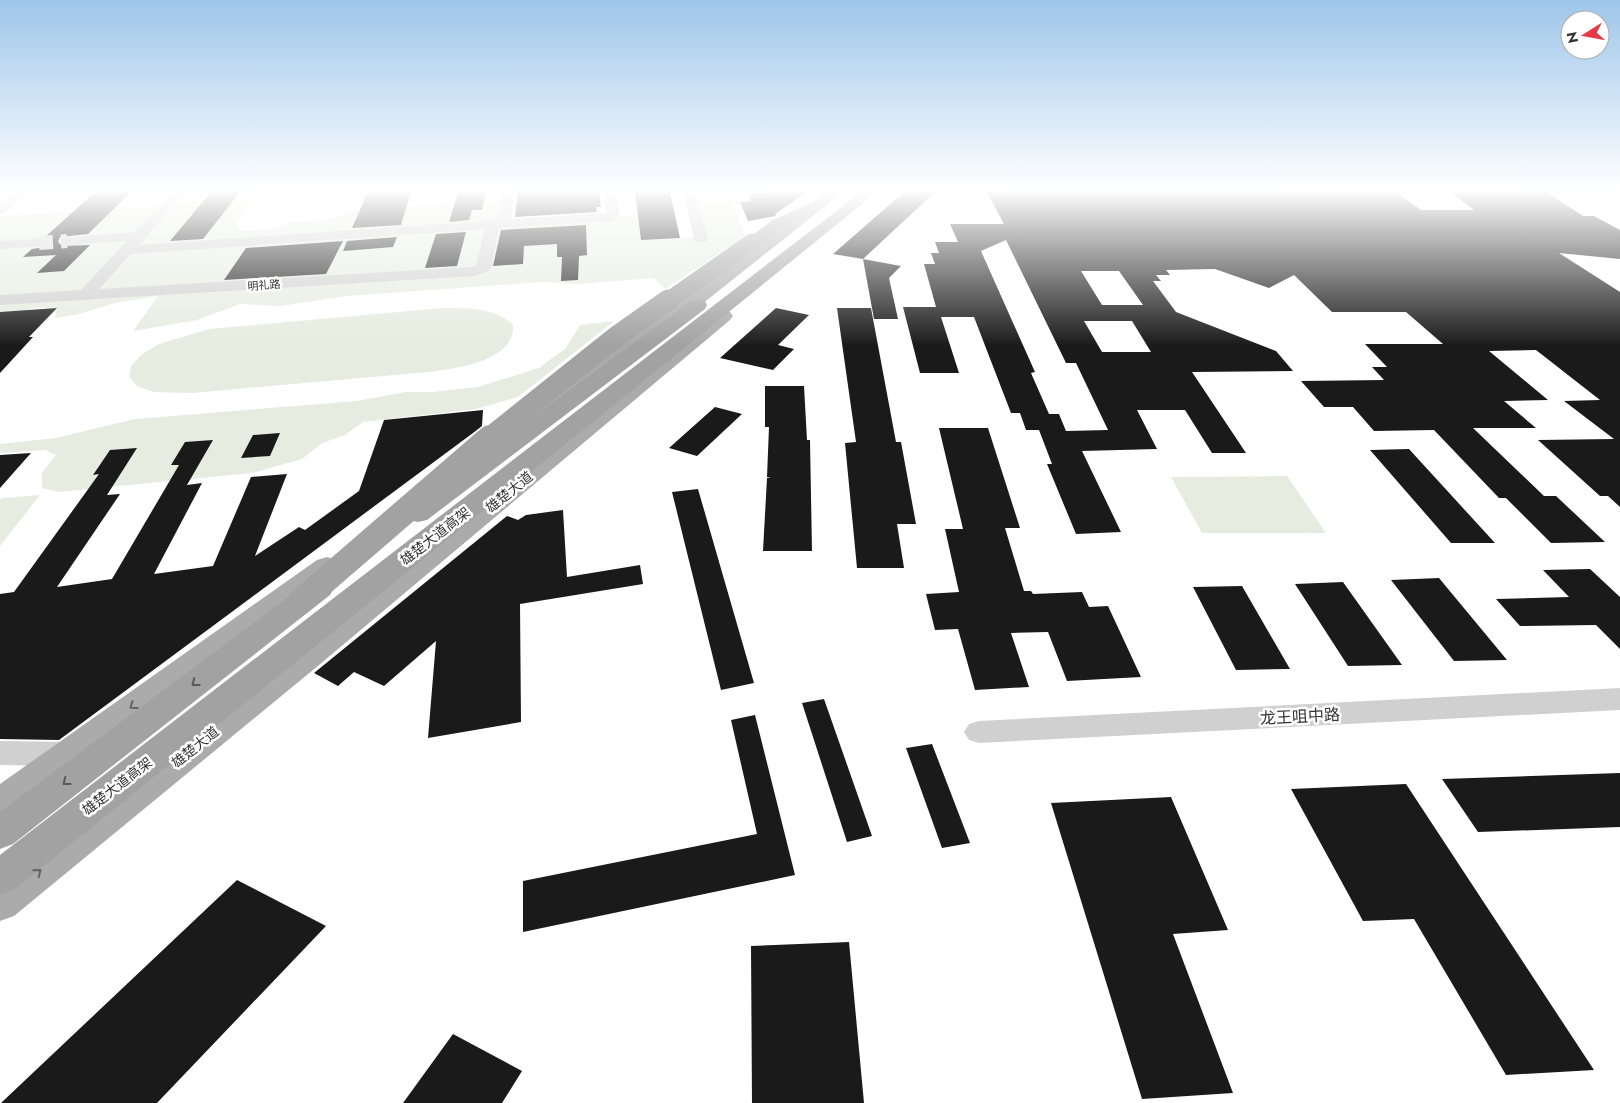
<svg xmlns="http://www.w3.org/2000/svg" width="1620" height="1103" viewBox="0 0 1620 1103" font-family="Jost,'Noto Sans SC',sans-serif">
<rect width="100%" height="100%" fill="#fff"/>
<path fill="#e6ecdf" d="M0,192H246L239,193L233,201L250,202L236,223L241,231L276,229L289,222L328,220L354,210L450,204L451,214L484,212L485,205L495,201L507,200L504,220L638,215L641,240L691,237L708,239L695,192H728L745,236L750,233L665,289L654,278L579,284L543,282L429,290L348,296L280,306L240,304L197,320L133,331L158,296L115,303L75,315L55,318L57,308C31,307 19,308 0,328V216L167,206L178,193L13,200L0,210Z
M442,308C467,308 494,307 513,325C516,361 455,369 428,372L193,393L154,392L137,386L129,377L131,366L141,355L159,344L209,329Z
M614,321L518,397L476,409L363,422L345,435L322,443L302,459L252,473L58,492L42,488V473L56,455L45,450L0,453V444L56,438L135,419L357,401L406,392H433L478,387L539,368L566,348L580,325Z
M1287,476L1326,533H1202L1171,477Z
M40,495L0,546V500L2,498Z"/>
<path fill="#1a1a1a" fill-rule="evenodd" d="M95,192H131L88,234L60,237L58,242L62,246L90,245L64,271L37,273L56,255L23,257L32,249L46,247L48,242L44,238Z
M211,192H240L203,239L170,241Z
M368,192H411L401,225L352,228Z
M458,192H486L482,210H472L469,220L449,222Z
M518,192H599L601,207H596L597,212L515,217Z
M635,192H670L680,238L641,240Z
M781,192H806L775,214L776,216L748,221L740,202L751,201L749,194Z
M904,192H935L863,259L833,254Z
M987,192H1395L1421,210H1474L1451,192H1546L1583,216H1594L1620,230V259L1559,253L1620,292V507L1608,496H1600L1538,440L1614,439L1564,401L1600,400L1536,350L1489,351L1548,400L1504,401L1536,428H1473L1544,496H1556L1605,542L1551,543L1506,498H1499L1434,430L1374,431L1353,407H1324L1301,381L1384,380L1372,367H1387L1365,344H1443L1406,312H1332L1294,275L1269,288L1215,269L1166,270L1170,275H1156L1161,281H1153L1176,312L1276,351L1293,371L1192,372L1246,453H1212L1185,410H1137L1157,449L1082,451L1121,532L1076,534L1047,464H1052L1039,430H1026L1020,413H1011L974,317H941L959,373H920L903,307H936L924,264H935L931,253H939L935,242H958L950,224H1004ZM1006,240L1066,363H1076L1108,430L1066,431L1059,414H1049L1031,373L1035,372L981,251ZM1081,271H1119L1143,305H1102ZM1084,321H1132L1151,352H1102Z
M586,225L587,255L579,256L578,280L561,281L562,257H557V244L524,246L523,264L493,266L501,230Z
M466,232L457,266L425,268L436,234Z
M397,237L393,247L343,251L347,241Z
M343,241L326,274L224,280L246,248Z
M863,259L901,266L889,278L898,319H874Z
M57,308L29,337H33L0,373V312Z
M776,308L809,315L778,345L794,349L773,370L720,358Z
M837,308H871L896,442H901L916,524H897L904,568H857L845,443L856,442Z
M765,386H804L807,440H810L812,551H763L767,478H771L767,477L769,427H765Z
M715,407L742,414L697,456L669,448Z
M483,410L482,426L473,433L59,740L0,739V594L14,592L99,474L93,475L110,450L137,448L107,495L120,494L57,587L112,579L179,465H171L185,442L213,440L187,485L202,483L154,574L213,566L251,477L287,474L255,556L299,527L305,530L359,491L384,420Z
M939,428H988L1020,528H1005L1024,591H1031L1033,594L1082,592L1089,607L1108,606L1141,677L1067,681L1048,632L1011,633L1029,687L975,690L958,629L935,630L926,594L959,592L945,529H963Z
M280,433L270,456L241,458L253,435Z
M1409,449L1495,543H1451L1370,450Z
M31,453L0,488V455Z
M698,489L754,683L721,690L672,492Z
M563,510L567,577L640,565L643,584L520,604L521,722L428,738L436,641L384,686L354,672L338,686L314,673L507,516L518,520L526,515Z
M1590,569L1620,597V649L1596,625L1520,626L1496,599L1569,597L1543,570Z
M1439,578L1507,660L1454,661L1391,580Z
M1343,582L1402,665L1348,666L1295,584Z
M1242,586L1290,669L1236,670L1193,587Z
M824,699L872,836L847,842L802,703Z
M755,715L795,875L523,932V881L757,834L731,720Z
M932,744L970,843L942,848L906,748Z
M1620,773V827L1478,832L1442,779Z
M1406,784L1594,1070L1506,1075L1414,919L1363,921L1291,789Z
M1171,797L1228,930L1173,934L1233,1093L1142,1099L1051,803Z
M237,880L326,926L157,1103H1Z
M849,942L864,1103H752L751,946Z
M453,1034L522,1071L502,1103H403Z"/>
<g fill="none" stroke-linecap="round" stroke-linejoin="round">
<path stroke="#d6d6d6" stroke-width="14" stroke-dasharray="14 8" stroke-linecap="butt" d="M39,243L67,241"/>
<path fill="#d0d0d0" fill-rule="evenodd" d="M15,192H29L5,213L0,214V204Z
M173,192H186L139,245L498,220L502,192H514L511,219L606,213L605,192H617L620,217L613,221L499,228L491,268L488,271L474,276L0,305V295L81,290L127,241L67,245L62,244L60,241L62,238L135,232ZM485,229L476,265L472,267L99,289L131,254Z
M683,192H695L708,239L706,242H696L694,239Z
M39,239L44,240L46,243L44,246L0,249V241Z
M1620,688V710L979,743L969,740L964,732L969,724L979,721Z
M0,741L68,742L79,746L83,754L79,762L68,766L0,765Z"/>
<path fill="#ababab" fill-rule="evenodd" d="M827,192H843L702,304L524,434L516,436L508,434L504,429L508,424L688,296Z
M723,310L730,312L733,316L730,320L319,665L14,916L0,921V879L297,649L716,312Z
M327,557L337,560L341,566L337,572L13,815L0,819V784L317,560Z"/>
<path fill="#a2a2a2" fill-rule="evenodd" d="M861,192H877L14,890L0,895V855Z
M819,199L827,204L824,207L783,227L758,246H746L744,242L771,221Z
M698,299L705,301L707,305L705,309L427,520L418,522L409,520L405,514L409,508L691,301Z
M320,579L330,581L334,588L330,595L13,844L0,849V812L310,581Z"/>
<path stroke="#a2a2a2" stroke-width="17" d="M666,302L752,242"/>
<path stroke="#a2a2a2" stroke-width="21" d="M488,439L617,336L668,300"/>
<path stroke="#a2a2a2" stroke-width="26" d="M300,602L490,438"/>
</g>
<defs><path id="oneway-chevron" d="M-2-3.5L2.5 0L-2 3.5" fill="none" stroke-width="1.6" stroke-linecap="round" stroke-linejoin="round" transform="scale(1.25)"/></defs>
<g stroke="#5a5a5a">
<use href="#oneway-chevron" transform="translate(195 683) rotate(142)"/>
<use href="#oneway-chevron" transform="translate(66 782) rotate(142)"/>
</g>
<g stroke="#636363">
<use href="#oneway-chevron" transform="translate(133 706) rotate(144)"/>
<use href="#oneway-chevron" transform="translate(38 872) rotate(-39)"/>
</g>
<linearGradient id="sky" x2="0" y2="1"><stop stop-color="#9ec6ea"/><stop offset="0.55" stop-color="#fff"/><stop offset="1" stop-color="#fff" stop-opacity="0"/></linearGradient>
<rect width="1620" height="346" fill="url(#sky)"/>
<g text-anchor="middle" stroke-width="5" stroke-linejoin="round" paint-order="stroke">
<g font-size="11" fill="#333" stroke="#fff">
<text transform="translate(264 285) rotate(-4)" y="4">明礼路</text>
</g>
<g font-size="14" fill="#333" stroke="#fff">
<text transform="translate(509 492) rotate(-39)" y="5">雄楚大道</text>
<text transform="translate(435 536) rotate(-38)" y="5">雄楚大道高架</text>
<text transform="translate(195 747) rotate(-39)" y="5">雄楚大道</text>
<text transform="translate(117 786) rotate(-38)" y="5">雄楚大道高架</text>
</g>
<g font-size="16" fill="#333" stroke="#fff">
<text transform="translate(1300 716) rotate(-3)" y="6">龙王咀中路</text>
</g>
</g>
<g transform="translate(1585 35) rotate(259)"><circle r="24" fill="#ffffff" stroke="#adadad"/>
<path d="M0-4L9 19L0 12L-9 19Z" fill="#e63946"/>
<text y="-8" font-size="14" font-weight="bold" text-anchor="middle" fill="#333333">N</text>
</g>
</svg>
